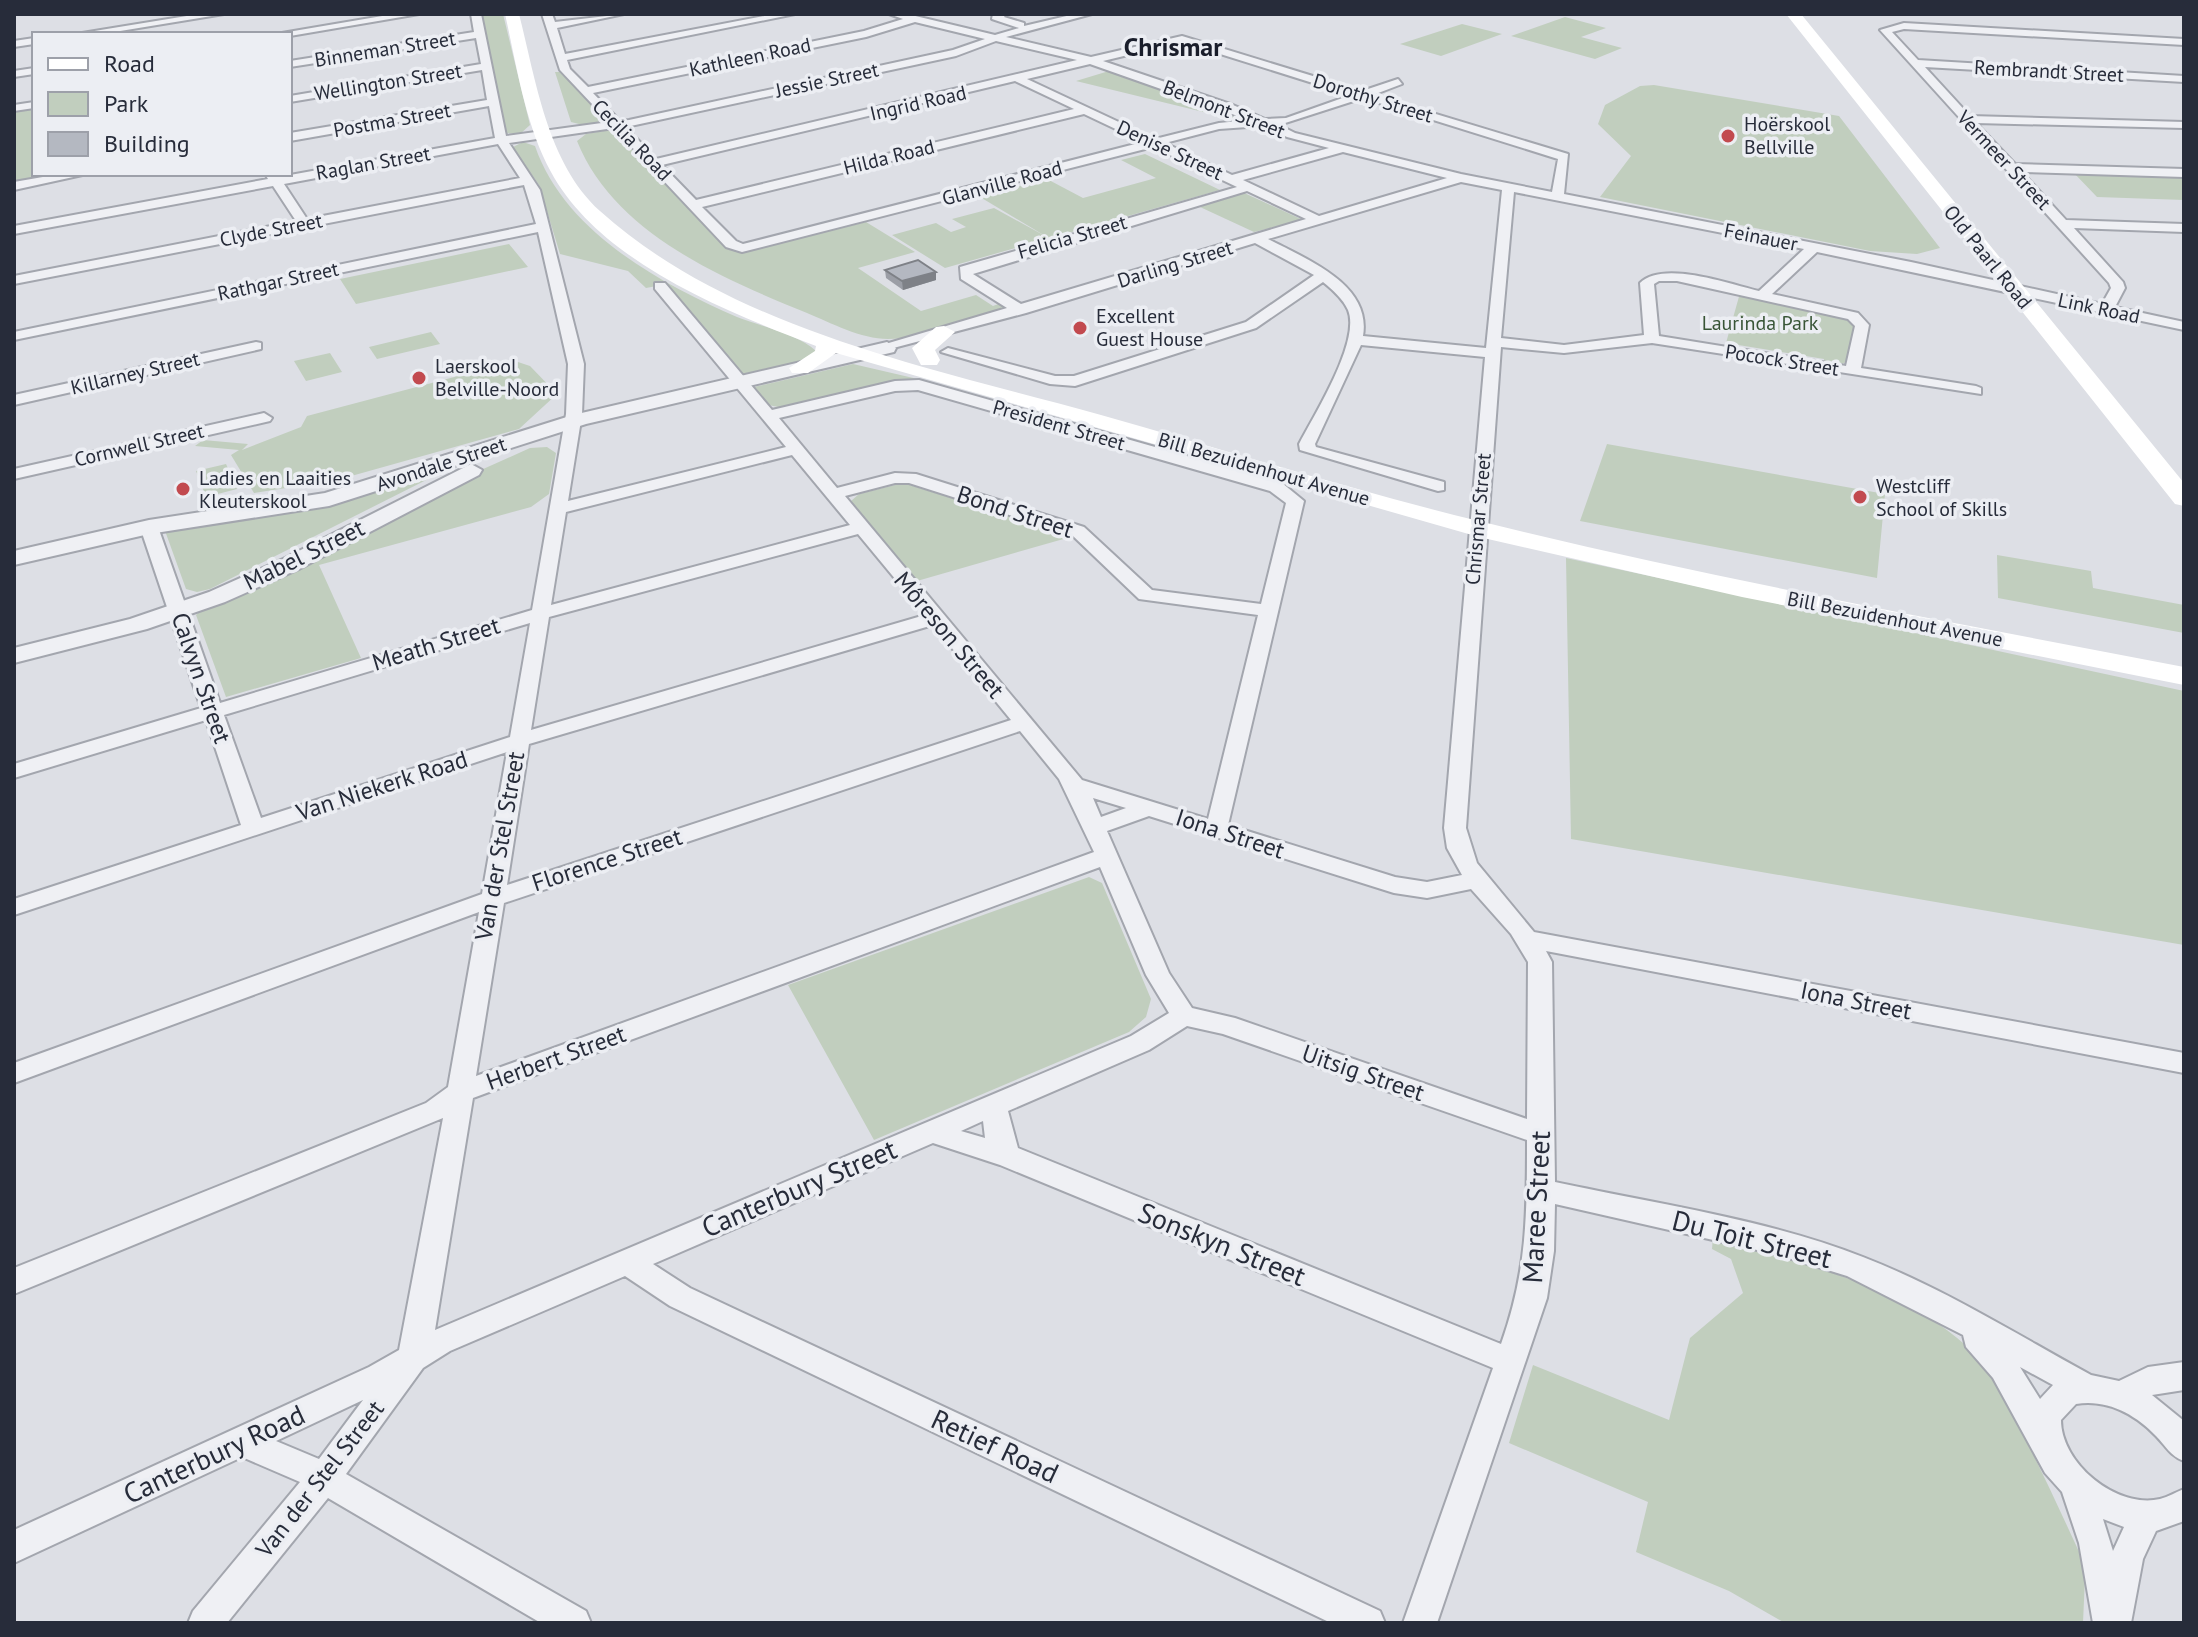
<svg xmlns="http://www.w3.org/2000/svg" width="2198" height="1637" viewBox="0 0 2198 1637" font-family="'PT Sans',sans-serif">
<rect width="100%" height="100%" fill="#dddfe5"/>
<path fill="#c1cebe" d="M481,14H503L530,125L520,134L506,133Z
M1565,17L1606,28L1581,37L1622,48L1595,59L1511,36Z
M1462,24L1502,34L1441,56L1400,44Z
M1109,71L1216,106L1243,119L1236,120L1076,81Z
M555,72H561L605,119L587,126L571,122Z
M1654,85L1839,116L1940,248L1917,254L1870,251L1600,197L1631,156L1598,124L1605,105L1640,86Z
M34,108V174H64L14,183V111Z
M609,130L616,131L731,250H752L866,222L915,252L858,268L921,311L976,295L993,306L1001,303L1007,307L1002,312C966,321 925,339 888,339C861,339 831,323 807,313C721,278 614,233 577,141L586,134Z
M523,142L535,146C564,231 659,283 737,317C760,326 798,334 816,351L801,361L742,374L667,284L646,288L628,271L560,254L539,185L513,147Z
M1145,154L1220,190L945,268L892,235L936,223L951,232L966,227L952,219L994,208L1047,237L980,197L1047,179L1083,198L1156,178L1121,160Z
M2073,172L2184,175V200L2097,197Z
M1242,192L1303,220L1254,232L1200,207Z
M509,244L528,267L356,304L340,279Z
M1740,293L1845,316L1855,324L1848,361L1840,365L1824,363V359L1726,343Z
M431,332L440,344L377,359L369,347Z
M330,353L342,372L306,381L294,361Z
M515,361L530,366L557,394L519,429L337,480L254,493L231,455L239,450L195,446L203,440L248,444L242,450L301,427L307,416Z
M853,364L922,380L784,408L768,405L754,387Z
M1607,444L1885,494L1877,578L1580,521Z
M547,447L556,453L549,494L531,507L319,565L361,658L226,697L196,615L199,612L236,597L481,470L530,448Z
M226,464L237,489L206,497L196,471Z
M456,465L210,589L197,592L186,589L164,528Z
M903,483L1074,536L917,581L851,501L859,494Z
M1997,555L2091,571L2093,588L2184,605V633L1998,598Z
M1566,558L2184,691V945L1571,839Z
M1089,877L1102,883L1151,999L1146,1017L1129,1032L874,1140L788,985Z
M1713,1237C1804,1262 1928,1293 1989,1370C2005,1390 2015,1417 2026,1440C2045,1478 2063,1517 2081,1556L2085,1577L2083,1623H1785L1729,1591L1636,1552L1648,1502L1509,1443L1533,1365L1669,1420L1690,1338L1743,1293L1731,1259L1712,1249Z"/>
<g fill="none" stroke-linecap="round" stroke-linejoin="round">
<defs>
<path id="minor" d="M199,14H224L102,34H76Z
M394,14H419L290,36L276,34Z
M471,14H481L506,136L609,122L560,70L542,14H552L555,22L624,14L557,28L565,54L775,14H795L567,60L570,69L588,87L864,31L903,19L889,14H907L995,35L1019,28L992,19L993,14H1006L1004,17L1024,23V26L1075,14H1092L1006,37L1091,57L1182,36L1362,91L1398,79L1402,84L1373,95L1568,154L1564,194L1911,262L2102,304L2111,288L2109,283L1880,30L1904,23L2184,39V45L1904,29L1892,32L1918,60L2184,76V82L1925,67L1970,116L2184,122V128L1976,123L2015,164L2184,169V177L2022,172L2066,220L2184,224V232L2074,228L2123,282L2125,288L2115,307L2184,322V330L1817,252L1772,294L1858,313L1869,325L1861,368L1976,386L1981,388V394L1652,343L1564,353L1501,347L1466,828L1477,863L1534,932L2184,1053V1073L1546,951L1552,962L1555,1182C1657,1204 1766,1219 1863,1257C1943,1288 2016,1334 2091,1375L2119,1381L2148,1367L2184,1362V1390L2152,1395L2184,1421V1461C2170,1456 2166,1446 2156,1436C2135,1414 2107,1399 2076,1404L2061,1420C2061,1463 2116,1509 2160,1499C2168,1497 2176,1492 2184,1489V1521L2156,1531L2143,1559L2131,1623H2093L2079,1543L2062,1492L2045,1473L1993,1378L1966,1347L1963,1335L1847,1276L1779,1255L1555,1204L1554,1251L1547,1298L1437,1623H1403L1493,1368L1000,1165L933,1143L653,1264L690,1288L1380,1611L1385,1623H1331L670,1306L625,1276L450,1351L423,1368L346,1474L586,1611L591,1623H541L328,1498L227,1623H188L193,1611L300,1482L242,1457L14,1563V1530L369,1367L399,1350L443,1118L14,1294V1268L426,1103L448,1087L479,912L14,1083V1063L482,894L507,752L14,915V899L241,825L206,720L14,778V764L201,708L140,527L143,523L149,522L158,527L220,703L532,610L566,414L568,364L538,232L14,340V332L536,224L524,185L14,284V276L296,221L273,186L14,234V226L268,179L265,174L279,177L495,138L489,106L290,141V133L487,100L482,70L290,102V96L481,64L476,38L290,67V61L474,32ZM915,22L985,39L953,50L629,120L620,121L593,93L866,37ZM996,41L1077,60L656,159L626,127L956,56ZM1182,42L1351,95L1286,118L1265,119L1233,105L1103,61ZM1090,64L1249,120L1219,123L1155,139L1027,79ZM1015,81L1074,109L696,200L662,165ZM1363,98L1558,159L1552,192L1461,174L1295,133L1279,125ZM1084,114L1143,142L743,244L736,241L702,207ZM1262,126L1287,137L1329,148L1232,175L1165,143L1219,129ZM614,128L726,247L742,252L1153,147L1237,187L960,267L961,279L1007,308L882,345V351L1026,313L1255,243L1314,275L1246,322L1074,376H1055L948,348L941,352L1050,384L1075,386L1256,328L1323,282C1333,290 1343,299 1348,310C1361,341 1314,415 1299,444L1300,450L1438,491L1444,490V482L1316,447L1315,444L1361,345L1485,357L1444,828L1447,848L1462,875L1427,882L1395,877L1228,825L1304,501L1282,483L919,380L895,381L772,410L665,283H655V289L786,447L568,501L582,414L584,364L540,190L509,143ZM498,144L520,178L307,219L284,184ZM1343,152L1447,178L1319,216L1243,180ZM1461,182L1502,190L1486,348L1363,336C1372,284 1306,259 1268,239ZM1247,191L1306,219L1021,304L973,274ZM1514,192L1804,249L1759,291C1729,284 1663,260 1640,283L1644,335L1564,345L1501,338ZM1659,281H1677L1848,319L1855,326L1846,366L1659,336L1654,284ZM918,390L1270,491L1286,503L1261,604L1152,590L1084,527L916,474L895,473L837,488L779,418L895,391ZM792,455L850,525L551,605L566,512ZM895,483H909L1072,535L1139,599L1258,615L1208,819L1082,780L845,496ZM858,534L925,615L531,730L549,617ZM530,623L510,737L261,818L224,715ZM933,625L1011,720L507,885L529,744ZM1020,731L1059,779L1094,852L476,1076L504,903ZM1093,798L1126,808L1101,817ZM1149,816L1394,893L1427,898L1471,889L1511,934L1528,962L1527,1119L1235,1018L1192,1008L1169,973L1107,831ZM1100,867L1146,975L1169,1013L1131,1036L435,1330L473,1098ZM1187,1026L1223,1034L1527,1140C1527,1216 1527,1271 1501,1344L1018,1148L1008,1111L1149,1050ZM983,1121L985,1138L961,1131ZM2020,1367L2053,1385L2040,1399ZM363,1400L319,1459L276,1441ZM2103,1519L2124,1527L2113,1551Z
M34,38V44L14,47V41Z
M34,68V74L14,77V71Z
M34,102V108L14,111V105Z
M60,174H87L14,190V182Z
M256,342L261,343V349L14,405V395Z
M264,413L272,418L270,421L14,479V469Z"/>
<path id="tertiary" d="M887,342L896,348L894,352L586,424L329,506L149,534L14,565V551L149,520L325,493L573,415Z
M471,464L482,470L479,475L299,569L225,602L147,629L14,663V648L130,619L209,592L283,559Z"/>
</defs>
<use href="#minor" stroke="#a3a6ae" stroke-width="4"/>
<use href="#tertiary" stroke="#a3a6ae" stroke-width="4"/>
<use href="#minor" fill="#eff0f4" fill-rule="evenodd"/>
<use href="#tertiary" fill="#eff0f4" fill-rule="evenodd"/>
<path fill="#fff" fill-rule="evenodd" d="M505,14H519C536,80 547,163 600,211C732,330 935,369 1101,415C1229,451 1354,491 1483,522C1715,579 1950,622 2184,667V685L1742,597L1479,537L836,353L808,373H792L789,368L815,351L816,346C725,311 600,262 551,172C525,124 517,67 505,14Z
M1786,14H1801L2184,483V506L2175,504Z
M944,326L955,332L935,350L940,360L937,365H921L912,348L936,327Z"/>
</g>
<path fill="#9b9ea6" d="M885,270L936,272V280L903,290L886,278Z"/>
<path fill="#7e8187" d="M936,272V280L903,290L902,281Z"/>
<path fill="#b4b8c1" stroke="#7e8187" stroke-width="2" d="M918,260L936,272L902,281L885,270Z"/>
<g fill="#c24a4f" stroke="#eceef3" stroke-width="3">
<circle cx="1728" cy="136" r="8"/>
<circle cx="1080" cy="328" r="8"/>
<circle cx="419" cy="378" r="8"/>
<circle cx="183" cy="489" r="8"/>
<circle cx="1860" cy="497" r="8"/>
</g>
<g text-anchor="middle" stroke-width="7" stroke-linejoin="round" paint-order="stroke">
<g font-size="20" fill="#272c3a" stroke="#eceef3">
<text transform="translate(385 49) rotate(-9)" y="7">Binneman Street</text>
<text transform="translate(750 57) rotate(-12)" y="7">Kathleen Road</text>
<text transform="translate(2049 71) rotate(3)" y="7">Rembrandt Street</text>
<text transform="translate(827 80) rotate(-12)" y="7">Jessie Street</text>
<text transform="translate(388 82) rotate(-9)" y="7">Wellington Street</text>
<text transform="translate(1373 98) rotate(17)" y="7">Dorothy Street</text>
<text transform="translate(918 103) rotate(-13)" y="7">Ingrid Road</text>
<text transform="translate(1224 109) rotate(21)" y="7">Belmont Street</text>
<text transform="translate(392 120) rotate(-10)" y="7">Postma Street</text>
<text transform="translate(632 140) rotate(46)" y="7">Cecilia Road</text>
<text transform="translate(1170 150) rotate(25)" y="7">Denise Street</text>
<text transform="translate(889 157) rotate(-14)" y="7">Hilda Road</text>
<text transform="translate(2004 160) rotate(47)" y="7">Vermeer Street</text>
<text transform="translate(373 163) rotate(-10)" y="7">Raglan Street</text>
<text transform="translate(1002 183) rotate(-15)" y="7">Glanville Road</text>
<text transform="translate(271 230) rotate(-11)" y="7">Clyde Street</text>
<text transform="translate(1072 237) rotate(-16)" y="7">Felicia Street</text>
<text transform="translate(1761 237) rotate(11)" y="7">Feinauer</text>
<text transform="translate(1988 257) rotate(51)" y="7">Old Paarl Road</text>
<text transform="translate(1175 264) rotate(-17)" y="7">Darling Street</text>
<text transform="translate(278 281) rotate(-12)" y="7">Rathgar Street</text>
<text transform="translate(2099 308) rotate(12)" y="7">Link Road</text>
<text transform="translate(1782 360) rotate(9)" y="7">Pocock Street</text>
<text transform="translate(135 373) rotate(-13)" y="7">Killarney Street</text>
<text transform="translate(1059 425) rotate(16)" y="7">President Street</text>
<text transform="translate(139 445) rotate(-13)" y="7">Cornwell Street</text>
<text transform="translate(441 464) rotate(-18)" y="7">Avondale Street</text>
<text transform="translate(1264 469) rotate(16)" y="7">Bill Bezuidenhout Avenue</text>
<text transform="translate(1478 519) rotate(-85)" y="7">Chrismar Street</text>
<text transform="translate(1895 619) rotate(11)" y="7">Bill Bezuidenhout Avenue</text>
</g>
<g font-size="20" fill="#272c3a" stroke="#eceef3" text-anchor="start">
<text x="1744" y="131">Hoërskool<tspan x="1744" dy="23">Bellville</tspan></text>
<text x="1096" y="323">Excellent<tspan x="1096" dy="23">Guest House</tspan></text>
<text x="435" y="373">Laerskool<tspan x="435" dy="23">Belville-Noord</tspan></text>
<text x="199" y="485">Ladies en Laaities<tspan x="199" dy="23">Kleuterskool</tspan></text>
<text x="1876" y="493">Westcliff<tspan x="1876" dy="23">School of Skills</tspan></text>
</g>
<g font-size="20" fill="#385536" stroke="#eceef3">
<text x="1760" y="330">Laurinda Park</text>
</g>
<g font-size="24" fill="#272c3a" stroke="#eceef3">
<text transform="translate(1015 512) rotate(18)" y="8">Bond Street</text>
<text transform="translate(304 555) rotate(-26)" y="8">Mabel Street</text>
<text transform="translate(949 635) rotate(50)" y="8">Môreson Street</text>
<text transform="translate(436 644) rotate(-17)" y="8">Meath Street</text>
<text transform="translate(201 678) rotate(71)" y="8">Calvyn Street</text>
<text transform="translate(382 786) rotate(-18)" y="8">Van Niekerk Road</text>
<text transform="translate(1230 834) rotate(18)" y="8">Iona Street</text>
<text transform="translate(500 846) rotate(-80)" y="8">Van der Stel Street</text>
<text transform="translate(607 860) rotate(-18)" y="8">Florence Street</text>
<text transform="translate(1856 1001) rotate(11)" y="8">Iona Street</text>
<text transform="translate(556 1058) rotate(-20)" y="8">Herbert Street</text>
<text transform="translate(1363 1073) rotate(19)" y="8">Uitsig Street</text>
<text transform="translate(320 1479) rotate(-52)" y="8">Van der Stel Street</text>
</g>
<g font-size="26" font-weight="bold" fill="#1a1e2b" stroke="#eceef3">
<text x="1173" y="56">Chrismar</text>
</g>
<g font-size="28" fill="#272c3a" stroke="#eceef3">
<text transform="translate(799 1188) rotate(-23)" y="10">Canterbury Street</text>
<text transform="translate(1536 1207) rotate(-87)" y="10">Maree Street</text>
<text transform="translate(1752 1239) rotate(14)" y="10">Du Toit Street</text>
<text transform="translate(1222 1244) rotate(22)" y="10">Sonskyn Street</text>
<text transform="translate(995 1446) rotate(25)" y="10">Retief Road</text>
<text transform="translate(214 1454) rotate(-25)" y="10">Canterbury Road</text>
</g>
</g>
<rect width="2198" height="1637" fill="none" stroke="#272c3a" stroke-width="32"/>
<rect x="32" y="32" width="260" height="144" fill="#eceef3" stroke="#9da0a9" stroke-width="2"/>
<rect x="48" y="58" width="40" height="12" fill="#ffffff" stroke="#9da0a9" stroke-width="2"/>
<text x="104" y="72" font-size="24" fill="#272c3a">Road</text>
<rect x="48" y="92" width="40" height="24" fill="#c1cebe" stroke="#9da0a9" stroke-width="2"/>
<text x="104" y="112" font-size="24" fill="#272c3a">Park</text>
<rect x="48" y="132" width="40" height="24" fill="#b4b8c1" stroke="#9da0a9" stroke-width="2"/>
<text x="104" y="152" font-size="24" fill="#272c3a">Building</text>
</svg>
